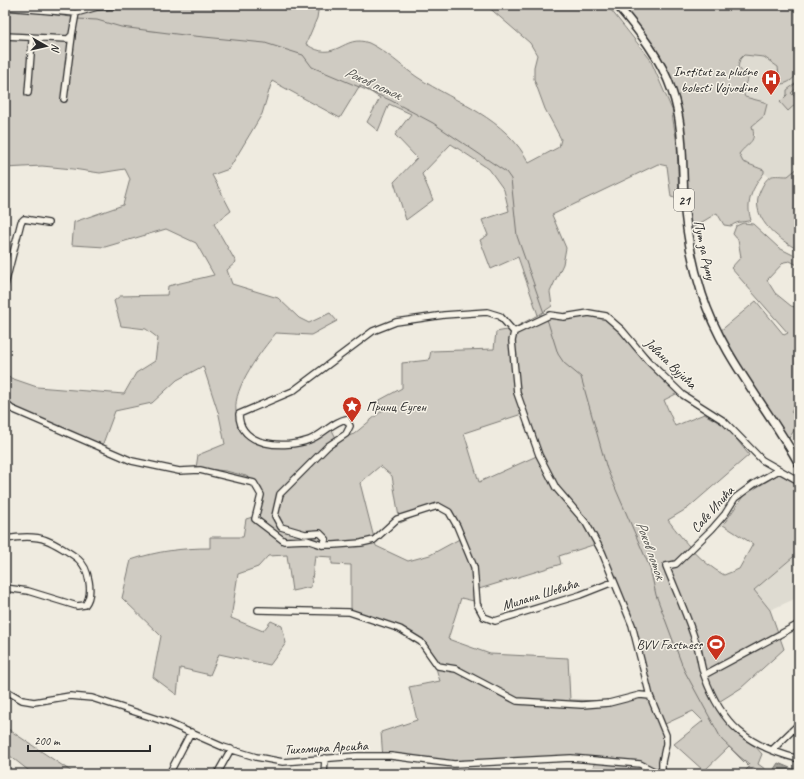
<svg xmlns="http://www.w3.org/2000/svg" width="804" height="779" viewBox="0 0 804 779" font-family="Caveat,sans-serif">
<rect width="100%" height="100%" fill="#efebe0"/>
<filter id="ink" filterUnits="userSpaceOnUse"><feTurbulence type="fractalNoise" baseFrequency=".025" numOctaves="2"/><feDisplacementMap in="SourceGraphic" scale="8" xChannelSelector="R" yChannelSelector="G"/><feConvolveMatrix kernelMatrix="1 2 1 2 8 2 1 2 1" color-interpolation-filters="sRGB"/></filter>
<g filter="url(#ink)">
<path fill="#dedbd1" d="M744,55L764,57L771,60L778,67L780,84L793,79L799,72V167L788,176L775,174L769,177L764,173V170L743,162L740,157L739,154L745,146L753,139L755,136L752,126L764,116V102L749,99L744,94L748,78L738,68L740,59Z
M799,552V597L770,610L754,590Z"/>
<path fill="#cfcbc2" stroke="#7d7b76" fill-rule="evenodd" d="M5,5H319L317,18L306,44C336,65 343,33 369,43C386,51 401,66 417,77C458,104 505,117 529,163L559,147L561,139L545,109L534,79V67L537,55L530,43L486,5H607L650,59L673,112L672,114L677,144L679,199L671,197L667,166L658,164L552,215L566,248L563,264L550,292L552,306L539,315L582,313L607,316L630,336L682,391L664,400L675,426L704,414L727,427L749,455L688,508L668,520C686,543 699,561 724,575L739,569L753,544L723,525L744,495L779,474L799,485V552L754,590L770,610L784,649L741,688L717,703L762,754L758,764L772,774H742L749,767L729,747L704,771L674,744L703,721L693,711L663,725L668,742L661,774H591L595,761L551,760L472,766L383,759L381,732L417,720L409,687L440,681C437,673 435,661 430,655C413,633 378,621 351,616V565L332,564V557L315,556L311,587L292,591L287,555L268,556L258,567L238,574L231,618L263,631L271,621L282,626L286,643L270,665L219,654L210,675L180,668L177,695L153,677L161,636L122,598L131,560C157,551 183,548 210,548V537H243L246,519L256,516L262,487L246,476L226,471L196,468L198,455L225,444L219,415L203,366L177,380L152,403L115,411L102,446L13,413L5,406V376L37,387L124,394L136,373L155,361L158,338L146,329L121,326L114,301L120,296L167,295L168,286L214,275L196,243L166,229L105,247L72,245L74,222L123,205L130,179L125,169L100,173L73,169L42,166L5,168ZM272,81L340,118L360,85L380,98L367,122L378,131L389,104L411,114L395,135L417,158L394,182L406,220L433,200L422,174L451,144L489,169L504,190L509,211L482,220L488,235L480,240L491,269L518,257L538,315L512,329L496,332L494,349L431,351L429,360L402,363V388L378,401L383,410L354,434L337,440L331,428L312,439L290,444L261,445L243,435C240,427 237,419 236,411C233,387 261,351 276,333L311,335L337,321L330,313L309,323L299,318L278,298L232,284L227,270L236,262L214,224L231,211L212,175L229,169L262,114ZM525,413L541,454L479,482L464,433ZM380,466L392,476L400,523L440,505L448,510L465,536L430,555L408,561L376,546L360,483ZM599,543L634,625L648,691L606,701L570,700L568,658L490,654L448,639L461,598L478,602L479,589L561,564L559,556Z
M619,5H799V72C794,78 789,84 780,84L778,67L764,57L744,55L740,59L738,67L748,78C745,84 742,91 745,97L764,102L767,104L764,116L752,126C757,143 749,141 739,154L743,162L764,170V173C753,187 745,202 751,220C744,223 739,220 731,226L724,225L717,213L689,230L677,96Z
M799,81V86L791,93L799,101L788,111L780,102L787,95V90Z
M799,167V250C777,239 747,216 761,189C769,172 773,176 788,176Z
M743,223L753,224L779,248L799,258V266L790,261L784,262L767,280L775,293L791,306L799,308V320L797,322L799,324V401L791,412L799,420V423L787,441L719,332L756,301L784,335L788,333L731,268L741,257L738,240L733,234L736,226Z
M5,727L75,774H33L5,752Z"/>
<path fill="#a4a29a" stroke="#74726e" d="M778,763L795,770L797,767L799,768V774H776L774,769Z"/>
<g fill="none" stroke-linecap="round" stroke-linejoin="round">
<path stroke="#74726e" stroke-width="1" d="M5,10H12
M35,12L71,17
M77,19L97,20L121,27L184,35L265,43L303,55L312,67L390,100L433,123L506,172L511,179L517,236L544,313
M547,319L558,354L564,363L581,377L607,469L650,568L656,595L684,670L722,740L740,757L762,774"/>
<defs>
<path id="minor" d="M5,7L76,13L97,7L122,5
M5,36L68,39L72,35L76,13
M28,93L32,41L35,38
M64,99L72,36
M5,285L21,222L24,219L48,223
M514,332L512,341L517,393L539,455L556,488L586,523L602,552L632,625L650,696L666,735V744L662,762V774
M514,332L550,315L564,317L589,313L606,316L622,330L648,361L683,395L724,421L762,460L799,481
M5,403L12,409L132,461L179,471L200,470L254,483L261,495L255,519L284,541L307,540L322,545H334L361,543L374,540L397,519L438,506L449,512L457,526L474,567L477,604L484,617L495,621L580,595L613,582
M779,470L754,484L735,498L725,514L712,529L676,564L666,566C676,591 687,615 695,640C700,651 700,664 704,675C722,726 748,746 799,759
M5,539C17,537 34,535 46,540C54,543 71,553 78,559C89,568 94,594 85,605L77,606L28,591L5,588
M322,545L326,539L320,533L305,534L281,527L275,516L280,494L328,446L346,434L350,426L346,419C332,422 323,435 309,440C285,449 239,447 239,414L293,391L373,331L396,322L444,315L487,312L500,316L514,332
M258,610L349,612L400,629L421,642L438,666L456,669L517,701L582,705L609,703L640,695L650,696
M704,675L799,624
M5,690L22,700L34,702L70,696L92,698L166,722L223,747L256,757L283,762L356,756H391L454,764L571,758L640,764L660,774
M772,750L799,724
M169,774L191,732
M217,774L231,749
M324,774L325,758"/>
<path id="major" d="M617,5C639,31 661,58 672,91C684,125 682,163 684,199C686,231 692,263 702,294C722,357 768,407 799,464"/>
</defs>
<use href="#minor" stroke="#2b2b2b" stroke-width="8"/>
<use href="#major" stroke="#2b2b2b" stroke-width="10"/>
<use href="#minor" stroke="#f7f3e8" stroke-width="5.5"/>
<use href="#major" stroke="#f7f3e8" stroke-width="7"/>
</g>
</g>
<defs>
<symbol id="hospital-pin" viewBox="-11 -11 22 30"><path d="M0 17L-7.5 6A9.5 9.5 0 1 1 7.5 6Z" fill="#c8321e" stroke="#f7f3e8"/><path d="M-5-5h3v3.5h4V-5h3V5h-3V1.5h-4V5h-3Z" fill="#fff"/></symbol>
<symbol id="sight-pin" viewBox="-11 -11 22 30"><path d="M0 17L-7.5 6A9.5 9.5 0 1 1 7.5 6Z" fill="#c8321e" stroke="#f7f3e8"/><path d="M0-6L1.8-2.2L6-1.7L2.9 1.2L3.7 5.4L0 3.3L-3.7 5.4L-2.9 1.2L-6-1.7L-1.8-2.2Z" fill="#fff"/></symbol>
<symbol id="stadium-pin" viewBox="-11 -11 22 30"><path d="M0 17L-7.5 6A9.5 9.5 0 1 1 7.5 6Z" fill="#c8321e" stroke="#f7f3e8"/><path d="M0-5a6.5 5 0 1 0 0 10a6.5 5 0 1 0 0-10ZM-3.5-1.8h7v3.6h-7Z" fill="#fff"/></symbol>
</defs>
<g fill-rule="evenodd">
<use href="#hospital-pin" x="760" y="68" width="22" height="30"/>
<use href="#sight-pin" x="341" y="395" width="22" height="30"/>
<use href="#stadium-pin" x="705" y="633" width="22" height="30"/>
</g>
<g text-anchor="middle" stroke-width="3" stroke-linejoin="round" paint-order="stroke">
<rect fill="#f7f3e8" stroke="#686764" stroke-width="1" x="674" y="189" width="20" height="22" rx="3"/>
<g font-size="13" font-weight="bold" fill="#2b2b2b">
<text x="684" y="205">21</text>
</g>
<g font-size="14" fill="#2b2b2b" stroke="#f7f3e8" text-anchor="end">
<text x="757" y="76">Institut za plućne<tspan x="757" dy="16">bolesti Vojvodine</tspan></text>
<text x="366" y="411" text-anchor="start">Принц Еуген</text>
<text x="702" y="649">BVV Fastness</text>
</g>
<g font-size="14" fill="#2b2b2b" stroke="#f7f3e8">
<text transform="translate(705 250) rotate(78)" y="5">Пут за Руму</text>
<text transform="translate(671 363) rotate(44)" y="5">Јована Вујића</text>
<text transform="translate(712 509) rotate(-48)" y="5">Саве Ипића</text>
<text transform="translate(540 594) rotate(-17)" y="5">Милана Шевића</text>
<text transform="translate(326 747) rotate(-3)" y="5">Тихомира Арсића</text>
</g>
<g font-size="15" font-style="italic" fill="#555552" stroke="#f7f3e8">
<text transform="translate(373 83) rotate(24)" y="5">Роков поток</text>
<text transform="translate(651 550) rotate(70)" y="5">Роков поток</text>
</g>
</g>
<rect width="804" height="779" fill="none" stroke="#f7f3e8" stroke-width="20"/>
<rect x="10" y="10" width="784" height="759" fill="none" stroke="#2b2b2b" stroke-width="1.5" filter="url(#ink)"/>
<g transform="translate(46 46) rotate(98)" stroke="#f7f3e8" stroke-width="3" paint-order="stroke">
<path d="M0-3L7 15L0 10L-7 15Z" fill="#2b2b2b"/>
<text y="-6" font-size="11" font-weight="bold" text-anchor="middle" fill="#2b2b2b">N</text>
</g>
<path d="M28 745v6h122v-6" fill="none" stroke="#2b2b2b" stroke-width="2"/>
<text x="34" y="745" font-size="12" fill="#2b2b2b" stroke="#f7f3e8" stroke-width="3" paint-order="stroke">200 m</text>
</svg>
